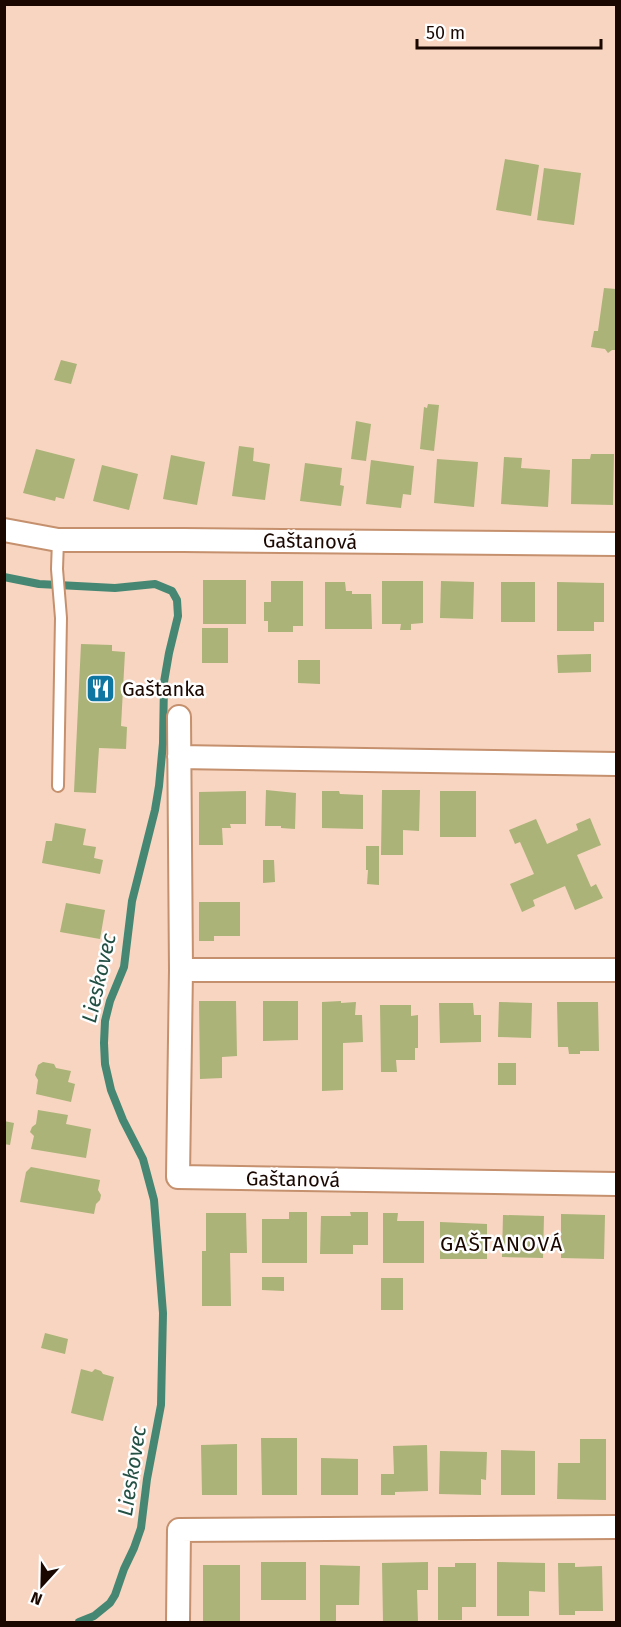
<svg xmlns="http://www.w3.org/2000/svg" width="621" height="1627" viewBox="0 0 621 1627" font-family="'Fira Sans',sans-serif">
<rect width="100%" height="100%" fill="#f7d5c0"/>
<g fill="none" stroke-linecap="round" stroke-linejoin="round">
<path stroke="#468773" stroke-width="8" d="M4,577L39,584L115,588L155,584L172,591L177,600L178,616L169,653L164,682L163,743L159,786L155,810L132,901L124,967L110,1001L105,1021L104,1043L105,1064L111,1090L123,1120L143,1159L154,1200L163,1313L161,1405L147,1479L141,1528L134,1548L124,1569L115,1595L110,1603L94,1616L79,1622"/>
</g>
<path fill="#abb378" d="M505,159L539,165L531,216L496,210Z
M544,168L581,173L574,225L537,220Z
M604,288L616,289V350H612L608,353L605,349L591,347L594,331H598Z
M61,360L77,364L71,384L54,380Z
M428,404L439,405L434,451L420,449L424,407L427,408Z
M356,421L371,424L366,461L351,459Z
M239,446L254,448L253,461L270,464L265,500L232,496Z
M36,449L75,459L64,499L56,497L55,501L23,493Z
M591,454H614L613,505L571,504L572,459H590Z
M171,455L205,462L197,505L163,499Z
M504,457L522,458L521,468L550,470L548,507L501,504Z
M437,459L478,462L474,507L434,503Z
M371,460L414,466L411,495L403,494L401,508L366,504Z
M305,463L342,468L340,485L344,486L341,506L300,501Z
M102,465L138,474L129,510L93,501Z
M203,580H246V624H203Z
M271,581H303V626H293V632H268V621H264V602H271Z
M382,581H423V623L411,624V630H400L401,624H382Z
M441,581L474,582L473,619L440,618Z
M325,582H345L346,591H352V594H371L372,629H325Z
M501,582H535V622H501Z
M557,582L604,583V622H594V631H557Z
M202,628H228V663H202Z
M81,644L112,645V651L125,652L121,726L127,727L126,749L99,748L96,793L74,792Z
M591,654V672L558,673L557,655Z
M298,660H320V684L298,683Z
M266,790L296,793L295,829L281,828V826H265Z
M382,790H420L419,831L403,830V855H381Z
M246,791V824H230L231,828H222L223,845H199V792Z
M322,791H339L340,794L363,795V829L322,828Z
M440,791H476V837H440Z
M590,818L601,845L577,855L591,887L596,884L603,898L575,910L565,886L533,900L535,906L522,912L510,884L534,874L520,842L515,844L509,830L536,819L547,844L578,830L576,824Z
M55,823L86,829L83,845L96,847L94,858L103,860L100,874L42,863L46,841H52Z
M366,846H379V885L367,884L368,870H366Z
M263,860H274L275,882L263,883Z
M199,902H240V936H214V941H199Z
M66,903L105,910L100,939L60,932Z
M199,1001H236L237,1056L222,1057V1078L200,1079Z
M263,1001H298V1040L263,1041Z
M341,1001V1003L356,1002L355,1015H362L363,1042L343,1043V1090L322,1091V1002Z
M499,1002L532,1003L531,1038L498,1037Z
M557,1002H598L599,1051H580V1054H569L568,1047H558Z
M439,1003H473L474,1015H481V1042L440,1043Z
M380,1005H411V1016L418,1015V1048H415V1060H396L397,1072H381Z
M43,1062L54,1064L56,1068L71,1071L68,1082L75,1084L71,1102L36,1094L38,1080L35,1075L38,1065Z
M498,1063H516V1085H498Z
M38,1110L68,1115L66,1124L91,1129L86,1158L31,1149L34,1136L30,1132L32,1127L36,1124Z
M4,1121L14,1123L10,1145L4,1144Z
M31,1167L100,1180L98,1190L101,1195L100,1200L96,1204L94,1214L20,1202L26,1172Z
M289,1212H307V1263H262V1219H289Z
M350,1212H368V1245H353V1254H320L321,1216H351Z
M206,1213H246L247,1253H230L231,1306H202V1251H206Z
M383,1213H398L397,1221H424V1263H383Z
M561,1214L605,1215L604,1259L561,1258Z
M503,1215L544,1216L543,1258L502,1257Z
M440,1222L487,1224V1259H440Z
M262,1277H284V1291L262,1290Z
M381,1278H403V1310H381Z
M45,1333L68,1339L65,1354L41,1348Z
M81,1369L92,1372L95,1369L101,1371L103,1374L114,1377L103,1421L71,1413Z
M261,1438H297V1495H262Z
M580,1439H606V1500L557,1499L558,1463H580Z
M237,1444V1495H202L201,1445Z
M427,1445L428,1491L395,1492V1495H381V1474H394L393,1446Z
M501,1450L535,1451V1495H501Z
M440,1451L487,1452L486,1480L481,1479V1495L439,1494Z
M321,1458L358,1459V1495H321Z
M261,1562H306V1600H261Z
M428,1562V1590H417L418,1622H383L382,1563Z
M497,1562L545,1563V1592L529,1591V1616H497Z
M455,1563H476V1607H462V1620H438V1567H455Z
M558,1563H575V1567L602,1566L603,1611H575V1615H559Z
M203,1565H240V1622H203Z
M320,1565L360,1566L359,1605H336V1622H320Z"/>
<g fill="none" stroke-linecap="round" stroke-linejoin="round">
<defs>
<path id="lane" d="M58,786L61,618L57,569L58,540"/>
<path id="street" d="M4,530L58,540H183L616,544
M179,717L181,970L178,1177L616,1184
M179,757L616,764
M181,970H616
M178,1622L179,1530L616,1527"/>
</defs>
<use href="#lane" stroke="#c5906d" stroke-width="14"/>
<use href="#street" stroke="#c5906d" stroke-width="26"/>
<use href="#lane" stroke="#fff" stroke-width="10"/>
<use href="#street" stroke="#fff" stroke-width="22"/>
</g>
<defs>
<symbol id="restaurant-square" viewBox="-11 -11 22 22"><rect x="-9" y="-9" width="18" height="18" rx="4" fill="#0f76a1" stroke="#fefefe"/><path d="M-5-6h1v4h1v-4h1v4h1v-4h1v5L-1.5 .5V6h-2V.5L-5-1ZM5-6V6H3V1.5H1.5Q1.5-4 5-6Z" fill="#fff"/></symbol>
</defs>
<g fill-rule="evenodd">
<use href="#restaurant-square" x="84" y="672" width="33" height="33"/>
</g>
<g text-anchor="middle" stroke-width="5" stroke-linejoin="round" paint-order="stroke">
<g font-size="20" fill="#190700" stroke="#fefefe">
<text transform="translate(310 541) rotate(1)" y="7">Gaštanová</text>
<text transform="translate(293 1179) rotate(1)" y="7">Gaštanová</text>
</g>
<g font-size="20" fill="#190700" stroke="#fefefe" text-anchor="start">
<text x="122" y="696">Gaštanka</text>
</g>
<g font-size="21" font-style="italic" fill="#245044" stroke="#fefefe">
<text transform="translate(99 978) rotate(-77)" y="7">Lieskovec</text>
<text transform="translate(132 1471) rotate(-81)" y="7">Lieskovec</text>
</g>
<g font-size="21" letter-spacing="1.5" fill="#190700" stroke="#fefefe">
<text x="502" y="1251">GAŠTANOVÁ</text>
</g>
</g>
<rect width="621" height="1627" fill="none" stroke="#190700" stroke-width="12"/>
<g transform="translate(42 1585) rotate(202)" stroke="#fefefe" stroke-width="4.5" paint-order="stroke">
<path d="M0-4.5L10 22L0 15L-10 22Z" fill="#190700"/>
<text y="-9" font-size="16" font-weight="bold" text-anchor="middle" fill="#190700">N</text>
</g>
<path d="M417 39v9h184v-9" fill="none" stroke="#190700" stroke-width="3"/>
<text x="426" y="39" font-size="18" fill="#190700" stroke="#fefefe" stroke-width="4.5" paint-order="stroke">50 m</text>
</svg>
